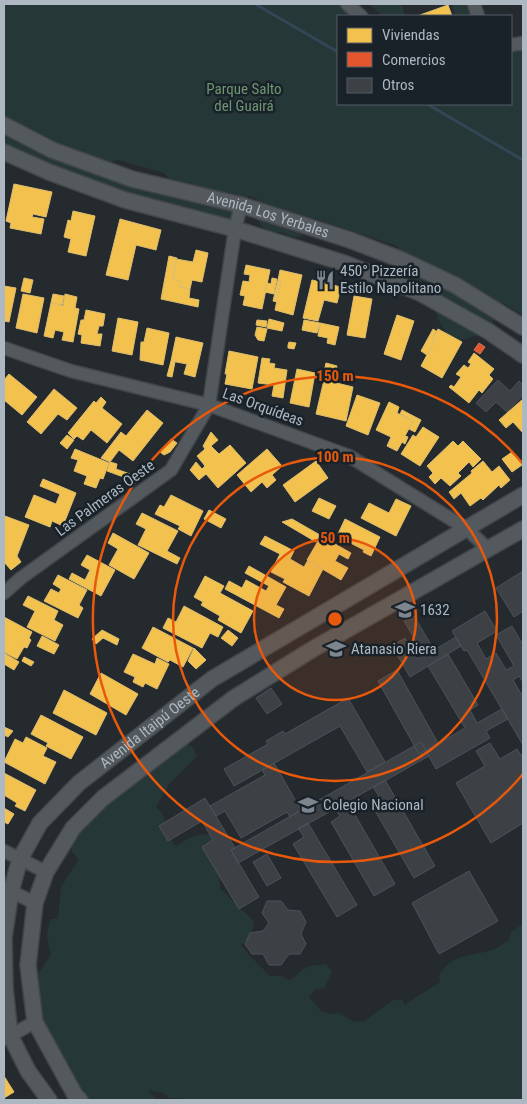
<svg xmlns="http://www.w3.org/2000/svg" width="527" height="1104" viewBox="0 0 527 1104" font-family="'Roboto Condensed',sans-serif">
<rect width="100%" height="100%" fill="#252a2f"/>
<path fill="#253736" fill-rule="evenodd" d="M4,4H342L358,16H338V104H511V45L523,41V315L503,303L506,312L502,321L493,320L491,331L466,339L456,340L448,336L439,321L436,313L441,306L449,303L437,290L433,283L424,280L417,284L400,278C395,268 396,262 400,253L397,246L313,218L301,237H292L284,233L266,231C257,219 251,215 257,199L248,196L247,202L232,211L230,223L99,186L4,146ZM13,134L109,162L118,160L164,173C172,184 182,180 193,184L195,192Z
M369,4H402L405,16H383Z
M452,4H480L479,16H455Z
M185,743L193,747L197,756L170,783L156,807C164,814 166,819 164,831L176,846C187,838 198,832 213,835L219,869L220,889C228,894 232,900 238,907C244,912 249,915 254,922C252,933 250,939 241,945L249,955L270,976H281L289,980C296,978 297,973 302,970C309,965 318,965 326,964L332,972L324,988L315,990L309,997L321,1011L329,1014L338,1013L355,1022L364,1021L394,1000H403L404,1005L440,982L439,975C452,953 470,957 491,950C497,949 504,943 509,940L511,932L523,924V1100H188L179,1098H170L163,1093L147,1090L158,1100H83L34,1008L37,976L51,954C47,939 45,934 51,919H58L61,887L79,859L72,852L71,842L99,808Z"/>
<path fill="#f2c14e" stroke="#ddbe71" d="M448,5L452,16H421L420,15Z
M14,184L52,192L46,217L33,214L32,217L44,219L41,234L10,228L11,223L6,221Z
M73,211L95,216L86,256L68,252L71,239L64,237L68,220L71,221Z
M120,219L161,230L156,250L136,245L128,280L106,275Z
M196,250L208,253L202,282L192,280L190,289L180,287L181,281L173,279L176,259L193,262Z
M169,256L177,258L173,279L181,281L180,287L190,289L189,298L199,300L198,307L161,299Z
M246,265L270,270L262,309L243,305L245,296L240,295L243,281L249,282L250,275L244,274Z
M280,270L302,275L293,315L275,310L281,281L278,280Z
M24,278L33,280L30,293L21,291Z
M272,278L277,279L274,294L265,292L267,283L271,284Z
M278,280L281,281L277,302L273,301Z
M312,280L341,287L337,303L324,300L318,321L303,318Z
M4,286L16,288L9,322L4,321Z
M23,294L44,298L37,333L16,328Z
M53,294L64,296L62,305L51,303Z
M65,294L77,297L75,308L79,309L73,342L62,340L64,332L55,330L53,338L44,336L51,303L63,306Z
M354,296L372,299L365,338L347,335Z
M86,310L105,314L103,326H99L97,334H102L100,346L81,343L82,335L78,334L81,320H84Z
M397,315L414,321L401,360L384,354Z
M118,318L138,322L132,355L112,351Z
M269,319L284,323L282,331L267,328Z
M257,320L267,321L266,327L256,325Z
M304,320L320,323L317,333L302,330Z
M320,323L339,327L335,345L327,343L328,338L318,336Z
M257,327L267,329L264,341L258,340L255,335Z
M147,328L169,333L163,365L140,360L141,342H144Z
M433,329L436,331L432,339L435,340L427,355L421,351Z
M438,329L462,342L442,378L421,366L435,340L432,339Z
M176,337L203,343L195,377L184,374L187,364L171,361Z
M289,342L296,343L294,349L288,348V345Z
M229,351L258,357L252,389L225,384L227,374H225Z
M474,353L494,369L489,375L493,379L482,393L479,390L469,403L449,387L451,385L454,387L461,377L456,374L464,365L468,368L471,364L468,362Z
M262,358L270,359L269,363L275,364L274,368L287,370L283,398L272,396L274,385L258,383Z
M171,361L175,362L172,377L167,376Z
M326,363L337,366L335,375L324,372Z
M297,369L315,373L309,407L290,403Z
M9,374L37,397L22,415L4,400V380Z
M324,380L353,387L346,421L316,414Z
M54,389L77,408L67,420L58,414L41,434L27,422Z
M357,395L380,403L368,435L346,426Z
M101,397L106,402L102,408L122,424L107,443L91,430L83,440L77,436L74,439L68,433L94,401L96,403Z
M523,399V433L513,422L506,428L499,420Z
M389,402L399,407L397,413L413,421L405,436L408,437L405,444L402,442L397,451L387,446L391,437L376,430Z
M147,410L163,423L133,461L119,450L110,462L101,458L121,432L126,436Z
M402,410L421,420L415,432L409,429L413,421L400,414Z
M423,427L439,437L420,466L401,454L413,435L416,437Z
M211,432L218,440L211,446L219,454L230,445L246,463L218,488L206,474L199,480L190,470L196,462L202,469L205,466L197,456L205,449L203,446Z
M67,435L74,440L67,449L60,443Z
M171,439L177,443L170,452L164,455L160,452Z
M453,441L458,446L463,441L481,459L473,467L469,462L458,473L461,476L450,486L441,478L435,484L429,477L433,473L427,466Z
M75,449L109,463L103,479L100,478L96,488L84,484L87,476L74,471L78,460L71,458Z
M267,449L282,466L272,475L276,480L267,488L262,482L251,492L237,475Z
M512,452L522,465L512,472L502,459Z
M316,461L328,478L295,502L283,485Z
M483,461L492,472L499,466L510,480L501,488L499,485L483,500L481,498L470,506L461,493L454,499L449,492L472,473L471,471Z
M110,462L117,464L116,469L130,474L129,479L107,471Z
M43,479L76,493L63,526L52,521L50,527L25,517L34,495L56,504L60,494L40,486Z
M171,495L203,511L191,536L178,529L180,526L155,514L160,505L164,507Z
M319,498L336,506L329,519L312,511Z
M396,499L411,506L396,536L361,518L369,503L389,513Z
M209,510L226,519L221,528L204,519Z
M142,513L178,531L167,551L180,558L177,564L138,545L146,529L136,524Z
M5,516L29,525L17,556L21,562L11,570L4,562V520Z
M292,519L320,535L316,542L282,522Z
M345,519L380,537L371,556L363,552L364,550L337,536Z
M113,533L149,553L134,579L109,565L118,549L108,543Z
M265,536L294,551L290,559L304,567L308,560L323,569L309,596L283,582L285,579L271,572L280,554L260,544Z
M321,536L351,553L348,559L339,554L335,561L348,568L341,580L307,560Z
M87,555L115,570L101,596L69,579L72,573L85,580L90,570L81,565Z
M249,566L286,587L276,605L284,609L279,618L225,589L229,581L242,588L246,580L266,591L269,586L245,573Z
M58,575L87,590L79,605L83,608L78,618L44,601L51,589L59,593L61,589L53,584Z
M205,576L224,586L220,593L253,611L241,633L218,620L220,616L201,605L203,602L194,597Z
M28,596L58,611L54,620L63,625L55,641L27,627L35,611L23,605Z
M184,606L223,627L218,637L210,633L202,648L163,628L168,618L176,622Z
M4,617L32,632L29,638L31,640L27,648L24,647L17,659L4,652Z
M153,627L193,648L183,667L170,660L168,662L142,648Z
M102,630L119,639L117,645L103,638L96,644L92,639Z
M228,630L238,638L232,646L221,638Z
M42,636L59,645L54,654L37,646Z
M194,648L206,660L196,669L188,661Z
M4,653L19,662L14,670L4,664Z
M133,654L155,664L157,658L169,664L157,689L145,683L143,687L133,682L135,677L124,672Z
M24,657L34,662L31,666L22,661Z
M101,673L138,694L126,715L90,694Z
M64,690L107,713L96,735L53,713Z
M41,715L83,737L71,759L46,746L48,743L31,734Z
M4,727L13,731L8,737L4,735Z
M26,737L47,748L43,756L56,762L45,784L4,762L15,739L23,743Z
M4,773L36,790L25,811L15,806L17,803L4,795Z
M4,808L14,814L8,824L4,822Z
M4,1076L14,1092L4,1098Z"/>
<path fill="#e4572e" stroke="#d4745a" d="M479,343L485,347L480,354L474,350Z"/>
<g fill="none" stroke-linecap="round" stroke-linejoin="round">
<path stroke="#344656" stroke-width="3" d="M255,4L338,52
M427,104L523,160"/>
</g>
<path fill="#3d4146" stroke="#4c5258" d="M498,380L510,391L519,381L523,385V395L507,412L496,402L486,412L476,403Z
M523,571V611L514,617L496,588Z
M485,611L497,631L477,643L486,659L496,653L506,670L514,666L496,635L512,626L523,645V682L519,676L513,680L523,697V745L467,650L464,651L452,631Z
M414,616L434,650L456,637L461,646L410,677L392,646L405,638L417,659L424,655L404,621Z
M448,654L478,705L470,710L477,723L502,709L508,719L486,731L490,738L436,769L426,751L465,728L428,666Z
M397,670L438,743L419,754L378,681Z
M271,688L282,704L267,714L256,698Z
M348,698L385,762L367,772L340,726L234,786L224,769L268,744L266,741L283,731L285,734Z
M421,742L429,756L238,863L231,850Z
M490,743L500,759L517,749L523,758V823L491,843L456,783L485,766L476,751Z
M274,763L301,810L290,817L287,812L241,838L225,811L216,816L210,806L265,775L262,770Z
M385,780L435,866L414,878L370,802L379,796L373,787Z
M205,798L235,848L231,850L259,897L239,909L202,847L213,840L202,821L168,841L159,826Z
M347,801L395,884L374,896L331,822L340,816L335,808Z
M308,823L357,905L337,917L293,844L304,837L298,828Z
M267,854L281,878L267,886L253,862Z
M469,871L498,921L439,954L412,903Z
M267,901H281L288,910L300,911L306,922L301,934L306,944L300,954H289L281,965H269L263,954H252L245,944L250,933L263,931L269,923L262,913Z"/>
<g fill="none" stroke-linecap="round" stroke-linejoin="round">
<defs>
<path id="minor" d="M347,4L361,16
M474,4L478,16
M511,45L523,43
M4,348L71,371L209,405L349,456L467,529L488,549
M4,593L21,578L171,470L209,405L235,229L241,205
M4,851L46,872
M4,888L35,903
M4,1039L35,1022"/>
<g id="tertiary">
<path id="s1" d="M4,125L52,150L132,179L241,205L350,240L402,260L455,285L523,327"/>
<path d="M4,152L49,172L125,200L235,229L344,263L420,293L488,331L523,355"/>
<path id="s2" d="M49,1100L28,1071L10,1035L5,988L4,937L11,891L20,859L40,823L79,783L212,679L523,495"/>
<path d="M80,1100L75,1095L35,1022L28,965L35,903L46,872L73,828L103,798L234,698L313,649L523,529"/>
</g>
</defs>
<use href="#minor" stroke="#42464a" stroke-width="15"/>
<use href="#tertiary" stroke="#42464a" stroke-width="18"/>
<use href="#minor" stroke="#54595e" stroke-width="12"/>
<use href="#tertiary" stroke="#54595e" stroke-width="15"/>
</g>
<circle cx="335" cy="619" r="81" fill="#e8590c" fill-opacity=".12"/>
<g fill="none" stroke="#e8590c" stroke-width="2.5">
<circle cx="335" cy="619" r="81"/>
<circle cx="335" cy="619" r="162"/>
<path d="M523 774A243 243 0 1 1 523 464"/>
</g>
<defs>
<symbol id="restaurant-bare" viewBox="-9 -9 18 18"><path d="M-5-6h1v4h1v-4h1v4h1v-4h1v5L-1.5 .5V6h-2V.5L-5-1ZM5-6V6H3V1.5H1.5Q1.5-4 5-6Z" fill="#7d868f" stroke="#192129" stroke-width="2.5" paint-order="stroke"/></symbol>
<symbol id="school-bare" viewBox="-9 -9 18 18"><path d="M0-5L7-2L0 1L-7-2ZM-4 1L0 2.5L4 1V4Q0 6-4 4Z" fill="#7d868f" stroke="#192129" stroke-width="2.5" paint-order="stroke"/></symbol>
</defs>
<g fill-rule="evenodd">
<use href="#restaurant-bare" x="311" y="266" width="28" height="28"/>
<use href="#school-bare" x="391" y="596" width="28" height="28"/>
<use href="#school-bare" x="322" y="635" width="28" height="28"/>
<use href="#school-bare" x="294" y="791" width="28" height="28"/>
</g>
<g text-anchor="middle" stroke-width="5" stroke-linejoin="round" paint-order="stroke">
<g font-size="15" fill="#6f9672" stroke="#192129">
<text x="244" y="94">Parque Salto<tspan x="244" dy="17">del Guairá</tspan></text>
</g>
<g font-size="15" fill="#adb8c2" stroke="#192129">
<text dy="5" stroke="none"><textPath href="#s1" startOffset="280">Avenida Los Yerbales</textPath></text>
<text transform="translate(263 407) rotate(20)" y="5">Las Orquídeas</text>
<text transform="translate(105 498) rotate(-36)" y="5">Las Palmeras Oeste</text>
<text dy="5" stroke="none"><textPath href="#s2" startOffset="441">Avenida Itaipú Oeste</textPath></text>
</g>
<g font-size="15" fill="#adb8c2" stroke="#192129" text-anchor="start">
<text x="340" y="276">450° Pizzería<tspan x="340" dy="17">Estilo Napolitano</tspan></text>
<text x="420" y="615">1632</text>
<text x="351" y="654">Atanasio Riera</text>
<text x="323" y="810">Colegio Nacional</text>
</g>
</g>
<circle cx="335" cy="619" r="8" fill="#e8590c" stroke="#192129" stroke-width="2.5"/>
<g font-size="15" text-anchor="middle" font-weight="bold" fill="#e8590c" stroke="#192129" stroke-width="5" stroke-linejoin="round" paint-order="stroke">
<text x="335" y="381">150 m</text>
<text x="335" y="462">100 m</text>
<text x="335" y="543">50 m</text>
</g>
<rect width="527" height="1104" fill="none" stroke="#adb8c2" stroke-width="10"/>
<rect x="337" y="15" width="175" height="90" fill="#192129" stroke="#545d66"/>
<rect x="347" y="28" width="25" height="15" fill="#f2c14e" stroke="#545d66"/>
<text x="382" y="40" font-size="15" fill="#adb8c2">Viviendas</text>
<rect x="347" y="52" width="25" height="15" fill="#e4572e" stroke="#545d66"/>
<text x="382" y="65" font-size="15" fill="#adb8c2">Comercios</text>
<rect x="347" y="78" width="25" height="15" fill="#3d4146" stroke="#545d66"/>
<text x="382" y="90" font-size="15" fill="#adb8c2">Otros</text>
</svg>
